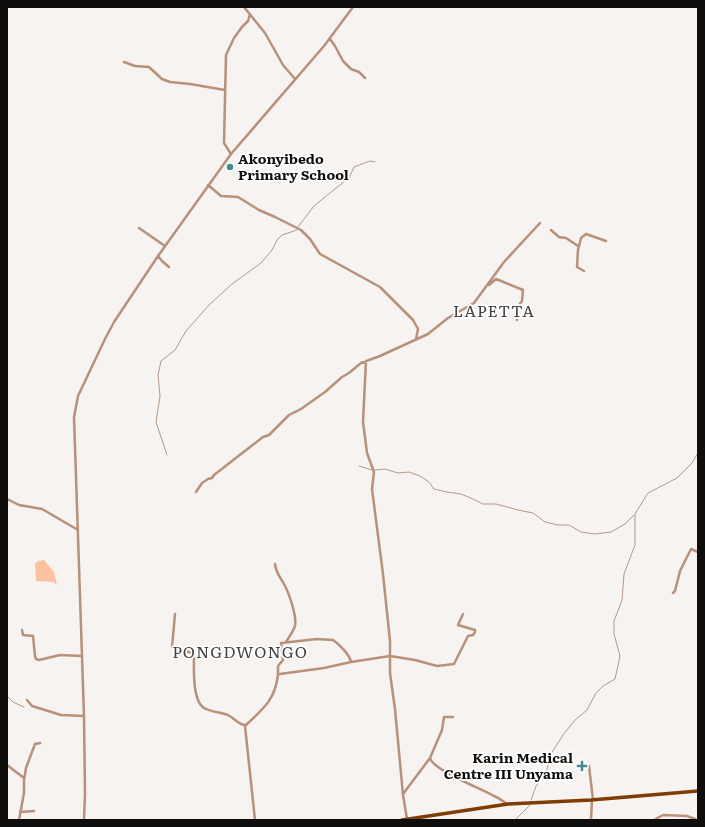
<svg xmlns="http://www.w3.org/2000/svg" width="705" height="827" viewBox="0 0 705 827" font-family="Literata,serif">
<rect width="100%" height="100%" fill="#f7f3f1"/>
<path fill="#fbc29f" d="M44,560L54,572L57,585L53,582L36,581L35,564L38,561Z"/>
<g fill="none" stroke-linecap="round" stroke-linejoin="round">
<path stroke="#b39988" stroke-width="1" d="M298,227L314,206L336,188L349,178L354,167L370,161L375,162
M167,455L156,422L160,396L158,375L161,361L175,350L186,331L209,305L232,284L261,263L272,250L277,240L282,235L297,230
M359,466L372,470
M375,470L385,469L398,473L409,472L420,476L429,482L434,489L447,492L461,494L473,499L483,504H496L518,510L533,513L545,522L558,525H569L581,532L595,534L611,532L625,524L634,515
M7,696L13,702L24,707
M531,800L536,786L546,773L551,754L563,735L575,720L587,710L596,693L603,686L615,679L620,656L614,634V621L622,600L624,574L635,545V514L648,493L677,478L692,463L698,453
M515,820L530,805"/>
<path stroke="#b8917a" stroke-width="2.5" d="M244,7L265,33L283,65L295,79
M330,39L335,46L343,61L351,69L359,72L365,78
M124,62L135,66L149,67L162,79L170,82L190,84L225,90
M231,154L224,143L226,55L234,38L242,27L248,21L250,14
M208,185L221,196L238,197L259,210L275,217L301,230L310,239L320,254L380,287L413,320L418,329L416,339
M139,228L165,246
M551,230L559,237L566,238L578,246
M158,256L162,261L169,267
M584,271L577,267L578,250L581,238L586,234L606,241
M489,285L496,279L523,290L522,301L516,309L517,320
M366,361L363,422L367,453L374,472L372,489L383,574L390,641V673L395,709L403,795L407,819
M196,492L202,483L208,479L212,478L214,475L263,437L269,435L289,415L301,409L325,392L342,377L349,373L361,363L380,356L428,334L448,318L474,303L504,262L540,223
M7,499L19,505L42,509L78,530
M275,564C276,573 280,577 284,584C289,593 297,616 295,626C293,632 289,637 286,642
M673,593L675,591L680,571L691,549L698,552
M175,614L172,647C179,650 189,651 194,654C194,667 192,701 204,708C211,712 220,712 228,715C234,718 240,726 246,725C263,709 275,700 278,675L280,674L324,668L351,662L390,656
M22,630L23,635L33,636L35,656L36,659L39,660L60,655L82,656
M390,656L415,660L437,666L454,664L468,636L473,635L475,632V630L458,625L463,614
M278,675V666L283,660L281,643L317,639L333,640C339,644 350,655 351,662
M27,700L32,706L61,715L84,716
M245,726L255,820
M430,758C433,770 482,789 494,796C499,798 503,801 507,804
M7,765L24,778
M589,766L593,800
M403,794L430,758L442,730L444,717H453
M20,812L34,811
M19,820L24,793V780L26,768L35,744L40,743
M84,820L85,794L84,716L74,417L78,396L105,339L114,322L158,256L231,154L324,46L353,7
M591,820L592,800
M654,820L663,815L687,816L695,819"/>
<path stroke="#7f3d04" stroke-width="3.5" d="M402,820L508,804L591,800L698,791"/>
</g>
<g fill="#448b91" stroke="#fff" stroke-width="1.5">
<circle cx="230" cy="167" r="4"/>
<path d="M580 760h4v4h4v4h-4v4h-4v-4h-4v-4h4z"/>
</g>
<g text-anchor="middle" stroke-width="3.5" stroke-linejoin="round" paint-order="stroke">
<g font-size="14" font-weight="bold" fill="#0f0e0d" stroke="#fff" text-anchor="start">
<text x="238" y="164">Akonyibedo<tspan x="238" dy="16">Primary School</tspan></text>
<text x="573" y="763" text-anchor="end">Karin Medical<tspan x="573" dy="16">Centre III Unyama</tspan></text>
</g>
<g font-size="16" letter-spacing="1" fill="#444140" stroke="#fff">
<text x="494" y="317">LAPETTA</text>
<text x="240" y="658">PONGDWONGO</text>
</g>
</g>
<rect width="705" height="827" fill="none" stroke="#0f0e0d" stroke-width="16"/>
</svg>
